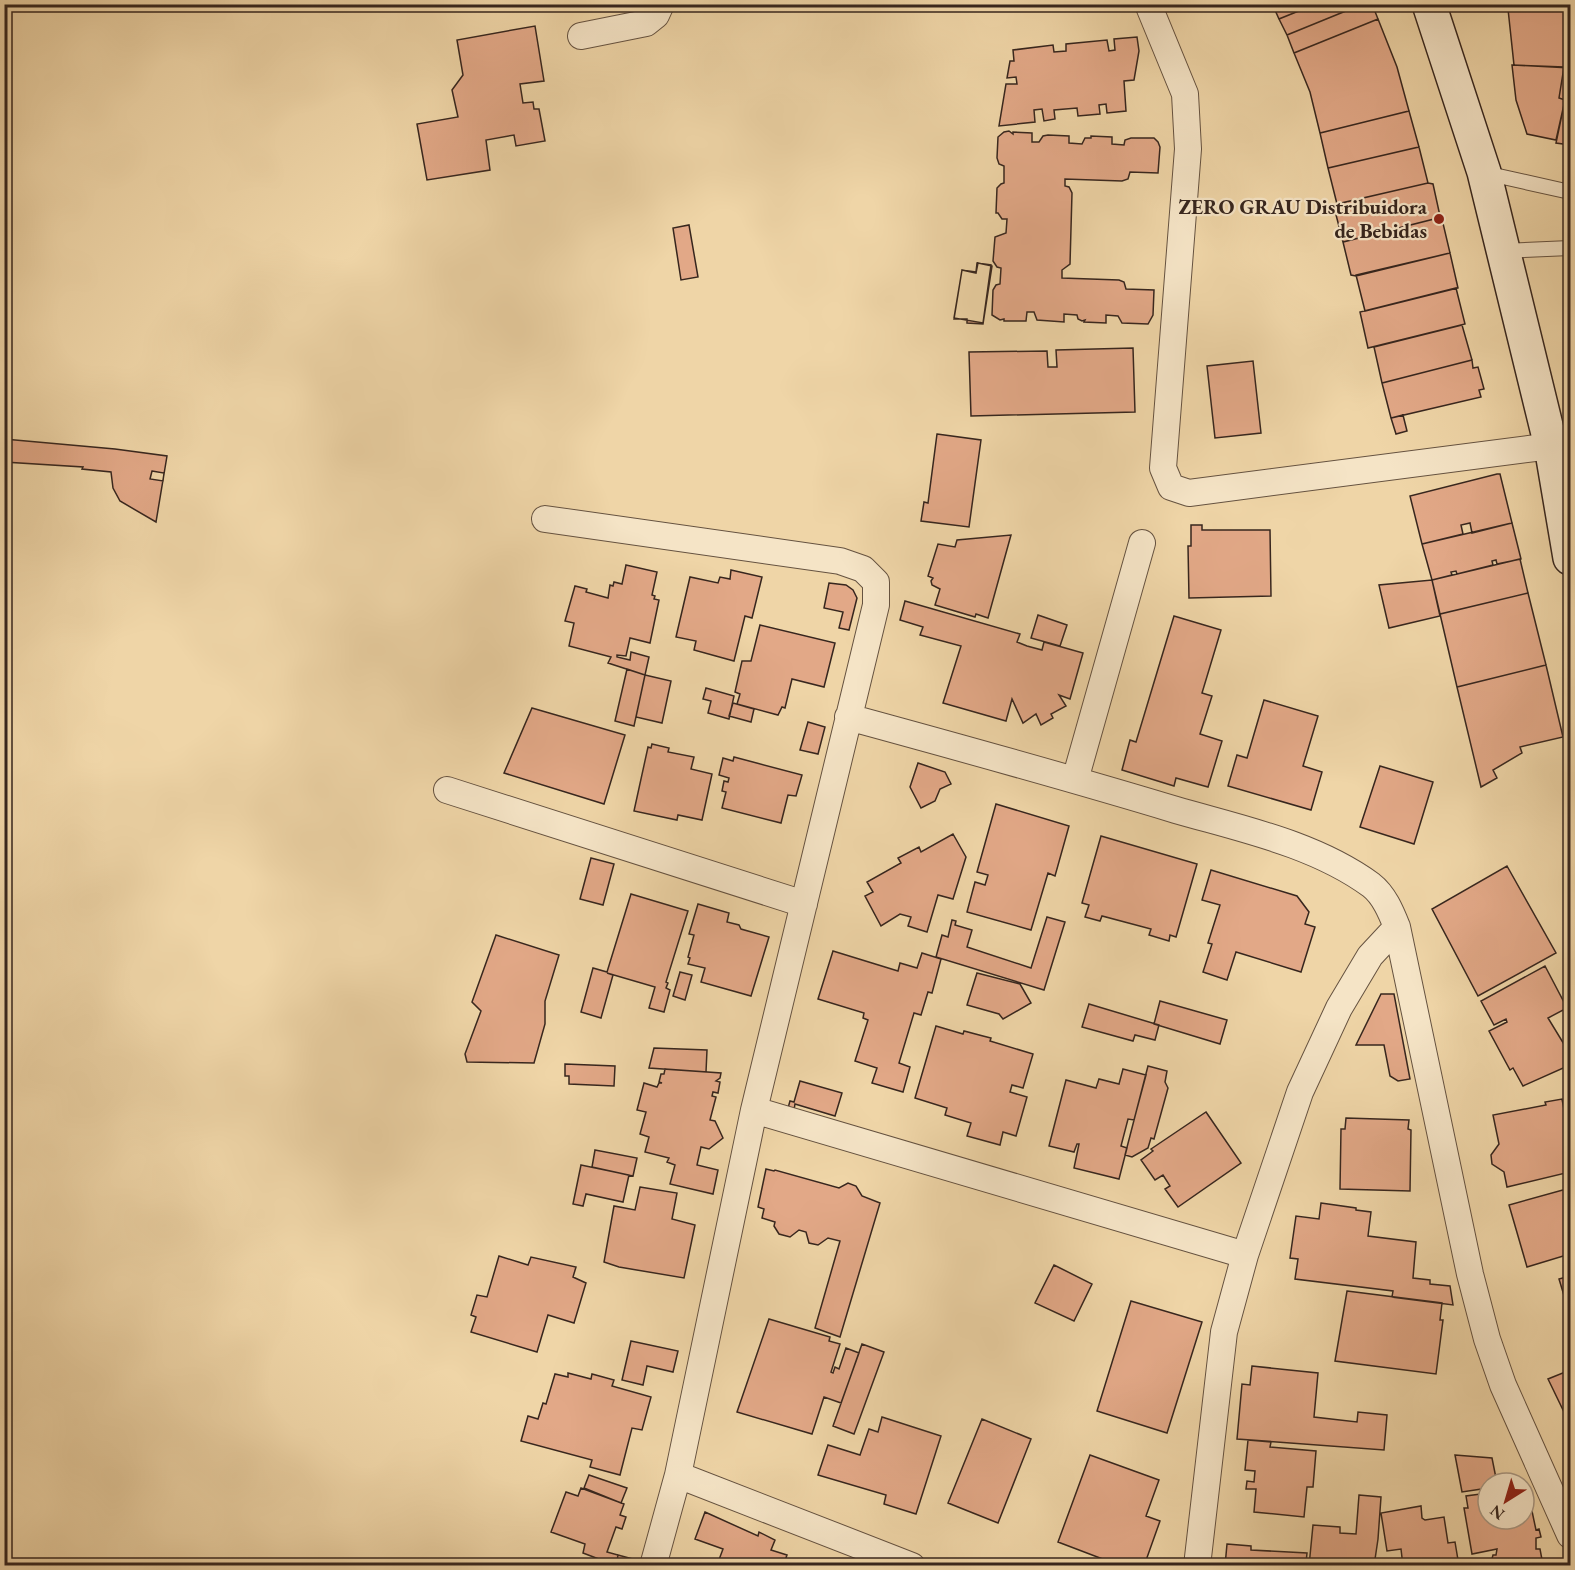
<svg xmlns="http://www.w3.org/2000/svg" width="1575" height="1570" viewBox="0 0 1575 1570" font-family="'EB Garamond',serif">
<rect width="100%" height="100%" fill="#efd5a7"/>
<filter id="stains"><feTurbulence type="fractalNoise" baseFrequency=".00333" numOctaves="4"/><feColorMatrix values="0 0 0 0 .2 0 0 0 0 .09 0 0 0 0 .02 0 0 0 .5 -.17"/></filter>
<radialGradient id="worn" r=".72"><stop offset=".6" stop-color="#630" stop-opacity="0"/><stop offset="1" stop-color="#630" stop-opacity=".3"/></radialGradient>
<path fill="#e2a887" stroke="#37261e" stroke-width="1.5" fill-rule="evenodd" d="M1281,4H1316L1279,19L1275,10L1282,6Z
M1316,4H1363L1287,35L1279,19Z
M1363,4H1372L1378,19L1294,53L1287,35Z
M1492,4H1570V7L1526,8L1493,11Z
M1570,7V68L1514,65L1508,9Z
M1378,19L1397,67L1409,111L1320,133L1310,92L1294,53Z
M535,26L544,81L520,84L523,103L533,102L534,109H539L545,141L516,146L514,135L486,140L490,170L427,180L417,124L458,117L452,90L463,75L457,40Z
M1137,37L1139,51L1134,80L1124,81L1126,111L1107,113L1106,104L1099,105L1100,114L1078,116L1077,108L1054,110L1055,119L1044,121L1042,109L1034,110L1035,122L999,126L1006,84H1017L1016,77L1007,78L1010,61H1014L1013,50L1053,45L1054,52L1066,51V44L1107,40L1109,51L1115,50L1114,39Z
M1512,65L1564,67L1559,98L1565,100L1556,140L1527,134L1516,100Z
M1564,67L1570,68V145L1556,143L1565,100L1559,98Z
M1409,111L1419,147L1328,168L1320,133Z
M1009,131L1013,134V132L1032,133V142H1039L1043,136L1048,135L1069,136V143L1082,144L1085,138H1091V136L1112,137V144L1124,145L1125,140L1131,138H1154L1158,142L1160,147L1158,173L1130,172L1128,179L1122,181L1065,179V186L1069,187L1072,193L1070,264L1062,270V278L1119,280L1124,282L1126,289L1154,290L1153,315L1148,324L1122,323L1118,316L1106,315V323L1084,322L1085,320L1082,321L1078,319L1077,315L1064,314V322L1037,320L1034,312H1027L1026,321H1004V319L1000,320L992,315L993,290L996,285L1000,284L1001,268L997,267L993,261L995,237L1006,233L1007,219H1002L998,213H996L997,188L1001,184L1004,183V166L999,164L997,158L998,137L1004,132Z
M1419,147L1428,183L1337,204L1328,168Z
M1428,183L1433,184L1440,216L1438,218L1343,242L1334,207L1337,204Z
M1438,218L1442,219L1450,253L1356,276L1351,275L1343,242Z
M689,225L698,277L681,280L673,228Z
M1450,253L1458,288L1365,311L1356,275Z
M977,263L991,265L983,323L954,318L962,270L976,272Z
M978,263L992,266L983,324L967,323V319H954L962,270L976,273Z
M1456,288L1465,324L1368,348L1360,312Z
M1462,325L1472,360L1382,383L1374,347Z
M1133,348L1135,412L971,416L969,352L1047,351L1048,367H1057L1056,350Z
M1472,360L1473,368L1478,367L1484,389L1479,390L1481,397L1391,418L1382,383Z
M1253,361L1261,433L1215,438L1207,366Z
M1403,415L1407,431L1396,434L1391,418Z
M937,434L981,440L969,527L921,521L924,502L928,503Z
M4,439L115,449L167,456L156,522L120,501L113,488L111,472L82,469L83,467L4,462ZM152,471L164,473L163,481L150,479Z
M1497,474H1500L1512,523L1472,533L1470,523L1461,525L1463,534L1422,544L1410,496Z
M1512,523L1521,559L1497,564L1496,560L1492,561L1493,565L1457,574L1456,571L1451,572L1452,575L1432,580L1422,544Z
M1191,525H1202V530H1270L1271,596L1189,598L1188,546H1191Z
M1011,535L988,618L976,614L975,617L935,605L940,589L932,585L931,581L933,578L928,576L938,544L955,547L957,540Z
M1520,559L1528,593L1440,614L1432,580Z
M626,565L657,572L652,595L655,596L654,599L659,600L650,643L630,638L626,656L617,655V657L630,660L631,652L649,657L645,675L608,663L611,657L569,646L574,623L565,621L575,586L587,589L586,592L608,598L610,585L613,586L614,582L622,584Z
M731,570L762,577L752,618L745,616L734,661L694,650L696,641L676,637L690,577L718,583L720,577L730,579Z
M1432,580L1440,616L1389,628L1379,585Z
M829,583L846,585L853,590L857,598L849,630L839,628L843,612L824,608Z
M1528,593L1546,665L1457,687L1440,614Z
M905,601L1020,634L1017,642L1027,646L1042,650L1044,642L1083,653L1070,699L1059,695L1066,706L1051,714L1053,718L1041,725L1036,714L1023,723L1012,699L1006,721L943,703L961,646L920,635L923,627L900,620Z
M1038,615L1067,625L1060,646L1031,638Z
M1174,616L1221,630L1202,693L1212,696L1200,734L1222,741L1208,787L1176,778L1174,786L1122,770L1130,740L1136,742Z
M760,625L835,643L824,687L792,679L785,708L782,707L778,715L737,704L740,694L735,692L742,661H751Z
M1546,665L1563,737L1520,747L1522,753L1493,770L1497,778L1481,787L1457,687Z
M627,669L645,675L634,726L615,721Z
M645,675L671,681L662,723L636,717Z
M706,688L734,696L729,719L708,713L711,701L703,699Z
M1264,700L1318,716L1303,766L1322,772L1311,810L1228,786L1237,755L1247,758Z
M733,703L754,709L751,722L729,716Z
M532,708L625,735L604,804L504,773Z
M808,722L825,727L818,754L800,750Z
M652,744L669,748L668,752L694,757L691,769L712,774L702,820L678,815L677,820L634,811L648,747L651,748Z
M734,757L802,775L796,796L788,795L781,823L722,808L726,792L722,791L724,781L728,782L729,778L719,775L723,758L733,761Z
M918,763L945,772L951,784L940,789L935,801L921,808L910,787Z
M1380,766L1433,782L1414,844L1360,827Z
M996,804L1069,826L1055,876L1048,873L1031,930L967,912L975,882L985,885L988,875L977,872Z
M953,834L966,857L953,899L938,895L927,932L908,926L911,917L900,914L881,926L865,896L873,892L867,882L901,863L898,858L919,847L921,852Z
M1101,836L1197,864L1176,937L1170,935L1169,941L1149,935L1151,929L1102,916L1100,921L1085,917L1089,905L1082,903Z
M591,858L614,864L603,905L580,899Z
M1507,866L1556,953L1478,996L1432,909Z
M1211,870L1297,896L1309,912L1305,924L1315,927L1301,972L1236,952L1227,980L1203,972L1212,944L1208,943L1220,905L1202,900Z
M631,894L688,911L666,982L668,983L666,988L670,990L664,1012L649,1008L655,987L607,973L613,975L601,1018L581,1012L593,968L607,972Z
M698,904L729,913L727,922L739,925L741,929L769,937L751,996L701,982L705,968L688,964L690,958L688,957L694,935L689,934Z
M1047,917L1065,922L1044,990L936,957L942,935L948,937L952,920L956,921L955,925L972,930L967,947L1031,968Z
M496,935L559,955L545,1001V1024L534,1063L467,1062L465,1054L481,1011L472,1002Z
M833,951L898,971L900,963L917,968L922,953L941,959L932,993L928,992L921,1015L914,1013L899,1063L910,1067L903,1092L872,1083L877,1068L855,1061L868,1020L863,1018L864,1013L818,999Z
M1545,966L1567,1008L1548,1018L1570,1054V1065L1523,1086L1513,1068L1510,1070L1489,1031L1507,1022L1506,1019L1494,1025L1481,1001Z
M680,972L692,975L685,1000L673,996Z
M977,973L1020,984L1031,1003L1003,1019L999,1014L967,1005Z
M1381,994H1394L1410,1079L1398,1081L1390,1076L1384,1045H1356Z
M1160,1001L1227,1020L1220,1044L1154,1024Z
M1089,1004L1159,1025L1155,1040L1135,1035L1133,1041L1082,1027Z
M936,1026L963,1034L964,1031L983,1036L991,1038L990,1041L1033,1054L1023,1088L1012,1085L1010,1092L1027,1097L1016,1136L1003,1132L1000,1145L967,1136L971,1123L945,1115L947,1108L915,1098Z
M654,1048L707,1050L706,1072L649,1068Z
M565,1064L615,1066L614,1086L569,1084V1076H565Z
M1148,1066L1167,1071L1165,1082L1168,1088L1154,1139L1151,1138L1148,1148L1132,1157L1125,1155Z
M665,1069L721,1073L720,1078L716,1081L720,1082L718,1093L713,1092L712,1096L716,1097L710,1120L715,1121L723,1138L709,1149L701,1147L697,1165L718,1170L713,1194L670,1184L675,1165L667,1162L669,1158L645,1152L649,1137L640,1134L646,1112L637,1110L644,1083L657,1087L659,1083H662L659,1082L661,1074H664Z
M1123,1069L1146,1075L1134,1120L1128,1119L1121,1146L1127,1148L1119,1179L1074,1168L1079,1144H1077L1074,1152L1049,1146L1066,1080L1096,1088L1099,1079L1119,1084Z
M800,1081L842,1093L835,1116L795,1104L794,1110L788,1108L790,1101L794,1102Z
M1562,1099L1570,1140V1172L1507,1187L1504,1172L1492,1164L1491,1155L1499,1144L1493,1115L1546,1105L1545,1102Z
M1206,1112L1241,1163L1178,1207L1165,1189L1170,1186L1163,1175L1155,1180L1141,1160L1153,1151L1151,1149Z
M1346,1118L1409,1120L1408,1129L1411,1130L1410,1191L1340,1189L1341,1129H1345Z
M595,1150L637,1158L633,1176L592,1167Z
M581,1165L629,1175L623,1202L586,1194L583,1206L573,1204Z
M766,1169L774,1171L775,1170L839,1188L848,1183L856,1186L862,1196L880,1203L840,1337L815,1328L840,1241L828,1238L818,1245L809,1243L806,1232L799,1230L790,1237L779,1234L774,1226L775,1222L762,1218L764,1209L758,1207Z
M640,1187L677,1193L672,1219L695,1225L684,1278L619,1267L604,1262L614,1206L635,1210Z
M1570,1188V1254L1527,1267L1509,1205Z
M1321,1203L1356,1208V1210L1371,1212L1368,1236L1416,1242L1413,1278L1430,1280V1284L1450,1286L1453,1305L1392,1297L1393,1291L1295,1279L1298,1259L1290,1258L1296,1216L1319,1219Z
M499,1256L528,1265L531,1257L576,1267L573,1277L586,1283L574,1323L548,1315L537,1352L471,1332L476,1317L471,1315L477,1295L487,1297Z
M1054,1265L1092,1284L1074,1321L1035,1303Z
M1570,1276V1312H1569L1559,1279Z
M1347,1291L1442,1303L1440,1320H1443L1436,1374L1335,1361Z
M1131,1301L1202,1322L1167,1433L1097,1411Z
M769,1319L830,1337L829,1341L840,1344L831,1372L833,1373L835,1367L839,1369L846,1348L859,1353L841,1403L824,1397L812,1434L737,1412Z
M631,1341L678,1351L673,1372L647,1366L643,1385L622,1380Z
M862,1344L884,1352L854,1434L833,1426Z
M1252,1366L1318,1373L1314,1417L1357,1422L1358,1412L1387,1415L1384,1450L1237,1439L1242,1384L1250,1385Z
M1570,1370V1409L1564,1412L1548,1379Z
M568,1373L591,1379L592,1374L614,1380L612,1386L651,1397L642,1430L632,1428L620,1475L590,1467L592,1460L521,1441L528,1416L538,1419L543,1403L546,1404L555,1374L568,1377Z
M882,1417L941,1436L916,1514L884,1504L886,1495L818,1475L828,1445L860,1455L869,1429L878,1432Z
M982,1419L1031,1439L998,1523L948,1503Z
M1248,1440L1271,1442L1270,1447L1316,1451L1313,1487H1307L1304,1517L1254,1512L1256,1489H1246L1247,1481L1254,1482L1255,1471L1245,1470Z
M1090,1455L1159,1480L1146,1516L1160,1521L1144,1566H1121L1058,1542Z
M1455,1455L1492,1458L1497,1483H1488V1488L1462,1492Z
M589,1475L627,1488L621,1503L584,1488Z
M581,1488L624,1504L620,1515L626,1517L622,1529L616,1527L607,1552L618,1555L616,1566H602L604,1561L583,1553L585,1544L551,1532L566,1492L578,1496Z
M1488,1493V1519H1524V1498L1529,1497L1536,1530L1539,1529L1541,1537L1536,1538V1549H1540L1543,1565L1555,1563L1556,1566H1490L1493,1555H1496L1497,1549L1472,1554L1464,1508H1468L1466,1496Z
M1359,1495L1381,1497L1378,1539L1374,1566H1309L1313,1525L1340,1527V1533L1356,1534Z
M1421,1506L1422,1518L1425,1520L1444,1517L1448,1543L1455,1542L1459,1566H1403L1401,1549L1387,1551L1381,1513Z
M705,1512L758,1536L759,1532L775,1540L771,1550L787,1555L783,1566L717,1565L723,1549L695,1539Z
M1227,1544L1251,1546V1550L1307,1553L1306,1563L1297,1562L1296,1566H1225Z
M618,1555L633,1559L632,1566H616Z
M680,1559L695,1565L697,1566H679Z"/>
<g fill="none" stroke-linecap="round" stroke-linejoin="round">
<defs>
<path id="lane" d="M1485,173L1570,192
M1503,251L1570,248"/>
<path id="street" d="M1148,4L1185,94L1188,149L1163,468L1171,487L1189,493L1551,446
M581,36L646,23L656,15L661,4
M545,519L840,561L863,569L876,582V605L754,1110L678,1475L653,1566
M848,717C958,747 1067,777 1176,810C1242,829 1315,844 1371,885C1384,895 1391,912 1397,927L1470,1274L1487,1339L1503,1385L1570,1535
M1075,780L1142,543
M447,790L804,904
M754,1110L1245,1255
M678,1475L912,1566
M1197,1566L1224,1332L1245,1255L1300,1092L1339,1008L1370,956L1397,927"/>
<path id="secondary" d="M1429,4L1484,172L1551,446L1570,558"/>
</defs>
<use href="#lane" stroke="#655240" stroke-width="16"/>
<use href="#street" stroke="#655240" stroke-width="28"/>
<use href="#secondary" stroke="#37261e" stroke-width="36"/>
<use href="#lane" stroke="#f5e4c6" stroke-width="14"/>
<use href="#street" stroke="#f5e4c6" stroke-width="26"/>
<use href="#secondary" stroke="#f5e4c6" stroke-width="33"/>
</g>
<circle fill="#8f2418" stroke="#f5e4c6" stroke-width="2" cx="1439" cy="219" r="6"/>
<g text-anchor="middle" stroke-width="4.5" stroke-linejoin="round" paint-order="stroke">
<g font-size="21" font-weight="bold" fill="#37261e" stroke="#f5e4c6" text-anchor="end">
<text x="1427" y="214">ZERO GRAU Distribuidora<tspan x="1427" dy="24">de Bebidas</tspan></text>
</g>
</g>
<rect width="1575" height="1570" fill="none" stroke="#efd5a7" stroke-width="24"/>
<rect x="6" y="6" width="1563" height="1558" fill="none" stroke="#37261e" stroke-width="3"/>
<rect x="12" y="12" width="1551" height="1546" fill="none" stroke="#37261e" stroke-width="1.5"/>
<g transform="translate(1506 1501) rotate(217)"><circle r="28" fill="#f5e4c6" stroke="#a99883" stroke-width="1.5"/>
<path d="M0-4.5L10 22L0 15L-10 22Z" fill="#8f2418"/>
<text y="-9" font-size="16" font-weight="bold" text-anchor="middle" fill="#37261e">N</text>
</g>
<rect width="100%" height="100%" filter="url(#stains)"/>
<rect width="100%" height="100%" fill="url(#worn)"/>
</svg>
